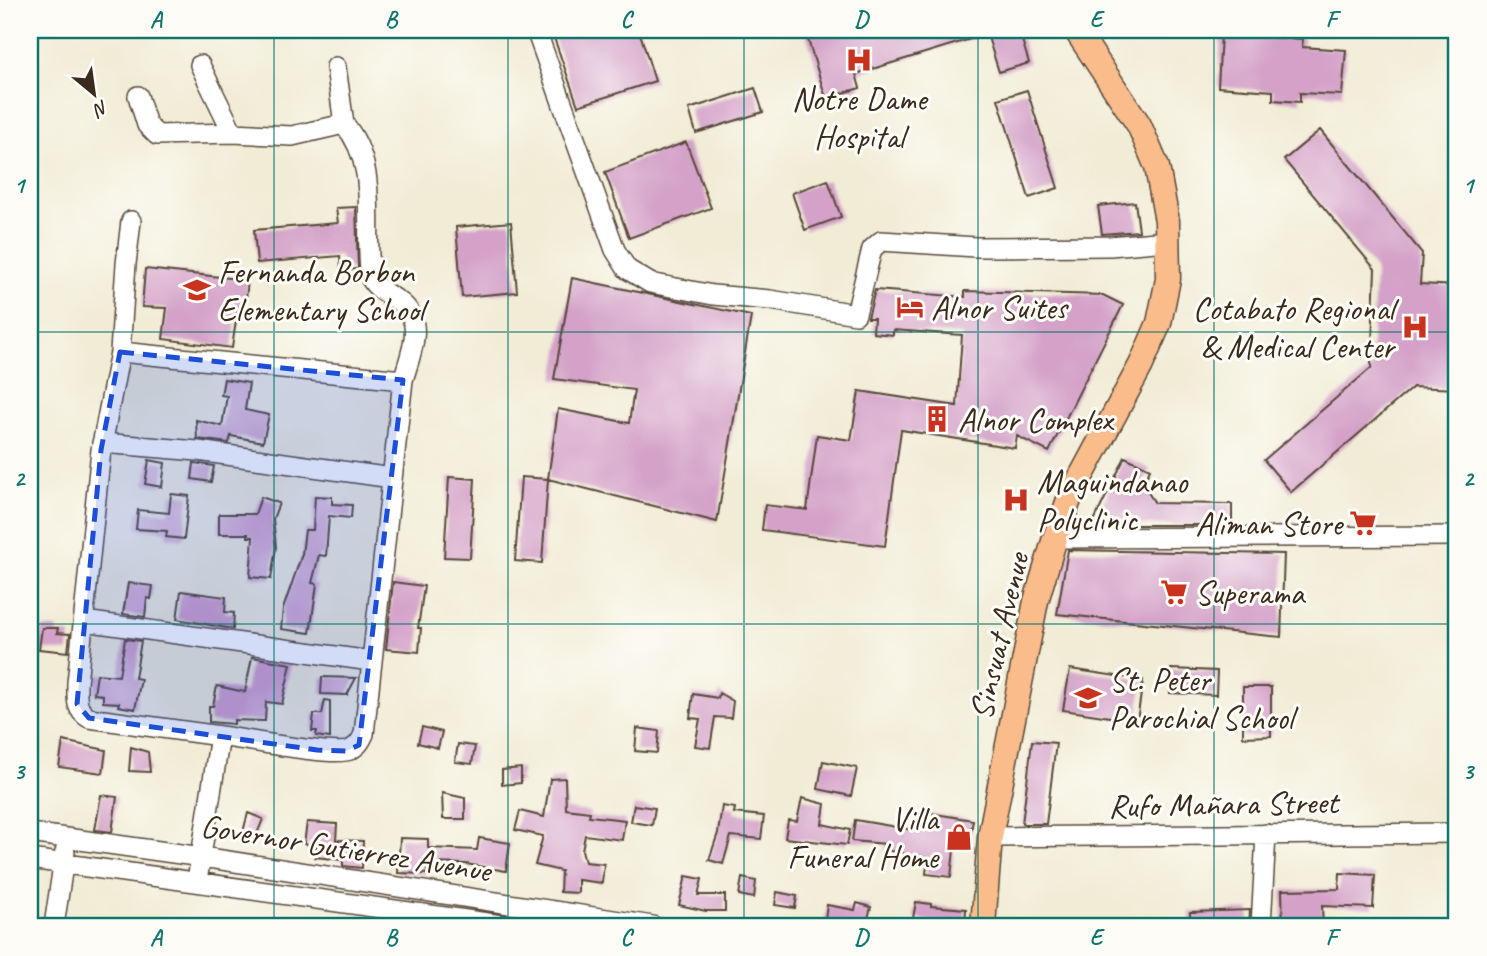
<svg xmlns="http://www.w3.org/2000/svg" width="1487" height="956" viewBox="0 0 1487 956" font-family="Caveat,sans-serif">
<rect width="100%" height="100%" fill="#fdfcf7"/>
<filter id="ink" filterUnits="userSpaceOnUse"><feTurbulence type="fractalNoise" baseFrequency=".0143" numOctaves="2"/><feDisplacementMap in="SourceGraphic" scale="14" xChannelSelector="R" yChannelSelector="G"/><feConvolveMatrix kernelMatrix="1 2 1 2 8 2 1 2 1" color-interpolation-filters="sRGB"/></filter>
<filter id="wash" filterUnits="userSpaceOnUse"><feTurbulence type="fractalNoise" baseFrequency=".00686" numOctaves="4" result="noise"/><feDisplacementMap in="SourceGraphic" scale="28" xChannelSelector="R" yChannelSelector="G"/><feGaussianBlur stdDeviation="1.57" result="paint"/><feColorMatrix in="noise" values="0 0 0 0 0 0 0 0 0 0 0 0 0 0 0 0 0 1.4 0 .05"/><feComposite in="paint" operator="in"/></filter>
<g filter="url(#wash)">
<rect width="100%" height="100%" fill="#f1ecd5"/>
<g id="blocks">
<path fill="#d4a1c8" d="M569,30H639L655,81L578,106L553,35Z
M805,30H1019L1029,63L999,72L987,34L856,74L860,88L826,98Z
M1221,34L1303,39L1302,47L1346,50L1342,95L1300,93V102L1273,100V91L1218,87Z
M755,88L763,112L696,133L689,109Z
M1027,90L1058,188L1029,198L998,99Z
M1320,130L1422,253L1420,284L1457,286V389L1413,387L1291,492L1264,460L1371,368L1375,269L1284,160Z
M686,142L711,208L629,238L605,172Z
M828,180L841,217L805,230L792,193Z
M1135,202L1139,231L1102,234L1098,206Z
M356,207L358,269L341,270L340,256L257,263L254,230L338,223L336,208Z
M511,222L517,292L462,297L456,227Z
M145,269L248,280L245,308L238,307L232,348L163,339L167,308L142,307Z
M572,278L751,316L717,522L548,479L558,409L629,423L634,390L554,379Z
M875,290L965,297V291L1103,295L1123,305L1049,452L1017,436L1015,448L901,430L885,546L762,530L765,505L807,510L817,435L851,440L859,391L957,406L962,335L893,330V335L873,333L874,318H868Z
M224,379L249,383L245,410L269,415L263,442L231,436L229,443L197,439L196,420L222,426L227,396L221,395Z
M1125,457L1150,469L1143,485L1155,503L1232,504V525H1092Z
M149,460L165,463L162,487L145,484Z
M194,463L214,466L211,482L192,479Z
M449,477L475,479L470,558L444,557Z
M521,477L548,479L542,563L515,561Z
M171,494L189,496L184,539L166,537L167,531L136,529L138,510L169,513Z
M315,496L332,497V504L352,505L351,518L329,516L326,556L319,555L312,583L317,584L310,633L281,629L283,609L302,554L305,530H313Z
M261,497L279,503L273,519L276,547L271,579L250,577L253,537H248V534H219V514H255Z
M1068,550L1284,554L1281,637L1057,614Z
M393,582L424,586L418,628H421L419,652L386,649Z
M128,583L153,586L151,599L147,598L145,617L123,614Z
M181,591L226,597L225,612L234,613L233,629L177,619Z
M42,628H58L57,633L70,634L68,652L39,649Z
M125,639L141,641L135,678L141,679L135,709L118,706L119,703L103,702V695L94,694L97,674L119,676Z
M252,657L291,664L282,704L266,702L265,721L234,720V724L209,722V706H213L217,686L245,692Z
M1070,669L1143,680L1137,721L1063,710Z
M1171,669L1217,671L1216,695L1170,693Z
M322,677L356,678L347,695L321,694Z
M1243,687H1271V736L1243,737Z
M719,693L733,701L731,718L715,717L710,748L695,746L700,719L690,718L693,694L718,698Z
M325,700L330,701V738L316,736L317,731H312L314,714H322Z
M422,727L442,732L438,748L418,743Z
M637,728L659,731L657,753L635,751Z
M63,741L106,750L103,773L59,767Z
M1032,741L1056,743L1046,824H1022Z
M458,744L475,746L472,764L455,762Z
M131,747L148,752L150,772L129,771Z
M823,761L857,768L851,796L818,789Z
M521,768V783L502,785V770Z
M565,778L566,809L590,812L589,816L625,820L622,840L585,835L582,850L585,862L604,864L602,883L578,880V893L560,892L561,871L535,865L543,836L515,830L520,811L544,817L550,779Z
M442,793L465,798V819H443Z
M101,795L117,797L112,832L95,830Z
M802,798L825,804L822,824L850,830L847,845L785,838L788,820L797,821Z
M634,805L655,808L652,825L631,822Z
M722,806L735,808L734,813L764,816L761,839L731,836L723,864L709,860L718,833Z
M248,813L263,819L257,834L243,832Z
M929,813L973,820L969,843L955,841L951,877L926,874L928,858L885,850L886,844L852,841L855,820L920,831L921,827L927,828Z
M307,822L337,824L336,840L363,841L362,868L343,866V860L315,857L316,846L304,844Z
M400,838L428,839V848L477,850L479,838L510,843L506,871L466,864L427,863V874L398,873Z
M1340,873L1375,875L1373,908L1322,906L1323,926H1283L1282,890L1339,889Z
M686,876L702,879L698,895H725V911H706L679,905Z
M742,878L756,881L754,898L739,895Z
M777,892L797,896L795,908L775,905Z
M916,902L931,904V906L966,909L965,926H946V924L913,918Z
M857,903L871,907L866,926H824L827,905L855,910Z
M1250,910L1249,926H1190V912Z"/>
</g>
</g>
<g filter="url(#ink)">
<use href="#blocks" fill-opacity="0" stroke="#564739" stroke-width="2"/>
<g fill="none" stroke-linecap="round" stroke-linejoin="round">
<defs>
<path id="minor" d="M536,30L615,250L627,269L650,283L713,295L770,300L856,314L872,249L881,241L976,247L1110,246L1167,241
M336,67L344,124
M138,96L147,125L157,135L233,133
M120,352L126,264L131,221
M102,443L198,451L392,478
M1055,538L1457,536
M84,621L371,661
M220,736L89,718C75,710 77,698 77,683L101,450L120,352L403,380
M30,833L202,857L653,926
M990,837L1457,833
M30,859L509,926
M197,881L220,736C243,739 334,757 350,750C358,746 361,741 364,734L403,380C411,353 427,319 397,300C387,293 377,290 371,279C363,228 381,167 344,124L292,136L233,133L200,65
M54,926L65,852
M1261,926L1266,834"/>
<path id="major" d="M983,926L990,837L1036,601L1055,538L1070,497L1141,365L1159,323L1168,279L1167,221L1157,167L1139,125L1076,30"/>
</defs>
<use href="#minor" stroke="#564739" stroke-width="22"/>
<use href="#major" stroke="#564739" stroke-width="27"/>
<use href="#minor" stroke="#fff" stroke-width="19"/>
<use href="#major" stroke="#fabc8b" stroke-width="24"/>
</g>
</g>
<path fill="#1d4ed8" fill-opacity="0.2" stroke="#1d4ed8" stroke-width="5" stroke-dasharray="14 9" stroke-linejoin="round" d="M120,352L403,380L359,745L346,751L317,750L89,718L77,704L101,450Z"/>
<path fill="none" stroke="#0f766e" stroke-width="2" stroke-opacity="0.55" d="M274,30V926M508,30V926M744,30V926M978,30V926M1214,30V926M30,332H1457M30,624H1457"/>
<defs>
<symbol id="hospital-bare" viewBox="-9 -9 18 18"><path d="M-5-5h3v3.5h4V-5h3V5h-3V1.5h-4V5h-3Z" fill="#c8321e" stroke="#fdfcf7" stroke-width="2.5" paint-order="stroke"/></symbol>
<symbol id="school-bare" viewBox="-9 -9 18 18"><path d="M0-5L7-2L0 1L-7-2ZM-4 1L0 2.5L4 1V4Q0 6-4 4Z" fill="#c8321e" stroke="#fdfcf7" stroke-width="2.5" paint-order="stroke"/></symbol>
<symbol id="hotel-bare" viewBox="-9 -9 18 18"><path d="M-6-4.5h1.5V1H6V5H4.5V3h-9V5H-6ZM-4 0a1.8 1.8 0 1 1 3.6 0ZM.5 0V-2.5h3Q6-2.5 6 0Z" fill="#c8321e" stroke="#fdfcf7" stroke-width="2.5" paint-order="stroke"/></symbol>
<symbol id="building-bare" viewBox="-9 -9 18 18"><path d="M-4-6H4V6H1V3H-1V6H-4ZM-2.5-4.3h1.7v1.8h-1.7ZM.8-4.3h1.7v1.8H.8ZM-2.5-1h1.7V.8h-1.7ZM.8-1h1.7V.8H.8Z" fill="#c8321e" stroke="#fdfcf7" stroke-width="2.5" paint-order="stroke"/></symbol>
<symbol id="supermarket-bare" viewBox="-9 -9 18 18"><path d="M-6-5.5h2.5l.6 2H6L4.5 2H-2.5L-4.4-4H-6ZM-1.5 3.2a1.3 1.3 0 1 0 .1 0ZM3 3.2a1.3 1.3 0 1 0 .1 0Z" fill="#c8321e" stroke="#fdfcf7" stroke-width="2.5" paint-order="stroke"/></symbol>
<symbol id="shop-bare" viewBox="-9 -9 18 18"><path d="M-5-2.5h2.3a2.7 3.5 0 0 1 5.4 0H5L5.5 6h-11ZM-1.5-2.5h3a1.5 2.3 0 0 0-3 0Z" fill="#c8321e" stroke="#fdfcf7" stroke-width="2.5" paint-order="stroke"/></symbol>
</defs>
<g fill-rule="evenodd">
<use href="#hospital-bare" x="840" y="41" width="38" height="38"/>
<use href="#school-bare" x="178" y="271" width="38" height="38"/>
<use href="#hotel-bare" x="891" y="288" width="38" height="38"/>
<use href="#hospital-bare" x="1396" y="308" width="38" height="38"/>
<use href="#building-bare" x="918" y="400" width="38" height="38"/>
<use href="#hospital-bare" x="997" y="481" width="38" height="38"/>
<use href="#supermarket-bare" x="1344" y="504" width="38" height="38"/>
<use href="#supermarket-bare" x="1155" y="573" width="38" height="38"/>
<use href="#school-bare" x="1069" y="679" width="38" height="38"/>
<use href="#shop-bare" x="940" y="818" width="38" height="38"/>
</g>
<g text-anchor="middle" stroke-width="6" stroke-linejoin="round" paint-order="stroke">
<g font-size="33" fill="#3b2a1e" stroke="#fdfcf7" text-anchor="start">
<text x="859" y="110" text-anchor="middle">Notre Dame<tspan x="859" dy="38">Hospital</tspan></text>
<text x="218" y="283">Fernanda Borbon<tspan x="218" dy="38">Elementary School</tspan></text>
<text x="931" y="319">Alnor Suites</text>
<text x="1394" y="320" text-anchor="end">Cotabato Regional<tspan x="1394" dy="38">&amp; Medical Center</tspan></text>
<text x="958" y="431">Alnor Complex</text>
<text x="1037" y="493">Maguindanao<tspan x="1037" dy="38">Polyclinic</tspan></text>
<text x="1342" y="535" text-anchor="end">Aliman Store</text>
<text x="1195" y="604">Superama</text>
<text x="1109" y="691">St. Peter<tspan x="1109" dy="38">Parochial School</tspan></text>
<text x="938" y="830" text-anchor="end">Villa<tspan x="938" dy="38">Funeral Home</tspan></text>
</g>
<g font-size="33" fill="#3b2a1e" stroke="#fdfcf7">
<text transform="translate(998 636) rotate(-77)" y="12">Sinsuat Avenue</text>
<text transform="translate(1223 803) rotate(-1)" y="12">Rufo Mañara Street</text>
<text transform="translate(346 847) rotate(9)" y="12">Governor Gutierrez Avenue</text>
</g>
</g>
<rect width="1487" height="956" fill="none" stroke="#fdfcf7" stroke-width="77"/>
<g transform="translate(94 94) rotate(151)" stroke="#fdfcf7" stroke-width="5" paint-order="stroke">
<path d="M0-5L12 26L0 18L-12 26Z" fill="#3b2a1e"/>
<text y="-10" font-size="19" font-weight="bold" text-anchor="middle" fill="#3b2a1e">N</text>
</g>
<rect x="38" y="38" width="1410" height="880" fill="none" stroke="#0f766e" stroke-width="2.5"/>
<g font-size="23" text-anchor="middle" font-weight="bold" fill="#0f766e">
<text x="156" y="27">A</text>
<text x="391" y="27">B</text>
<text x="626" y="27">C</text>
<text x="861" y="27">D</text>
<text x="1096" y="27">E</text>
<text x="1331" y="27">F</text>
<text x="19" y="193">1</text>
<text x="1468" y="193">1</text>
<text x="19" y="486">2</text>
<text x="1468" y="486">2</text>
<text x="19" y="779">3</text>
<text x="1468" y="779">3</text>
<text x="156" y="945">A</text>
<text x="391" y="945">B</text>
<text x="626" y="945">C</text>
<text x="861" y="945">D</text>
<text x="1096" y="945">E</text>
<text x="1331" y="945">F</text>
</g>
</svg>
